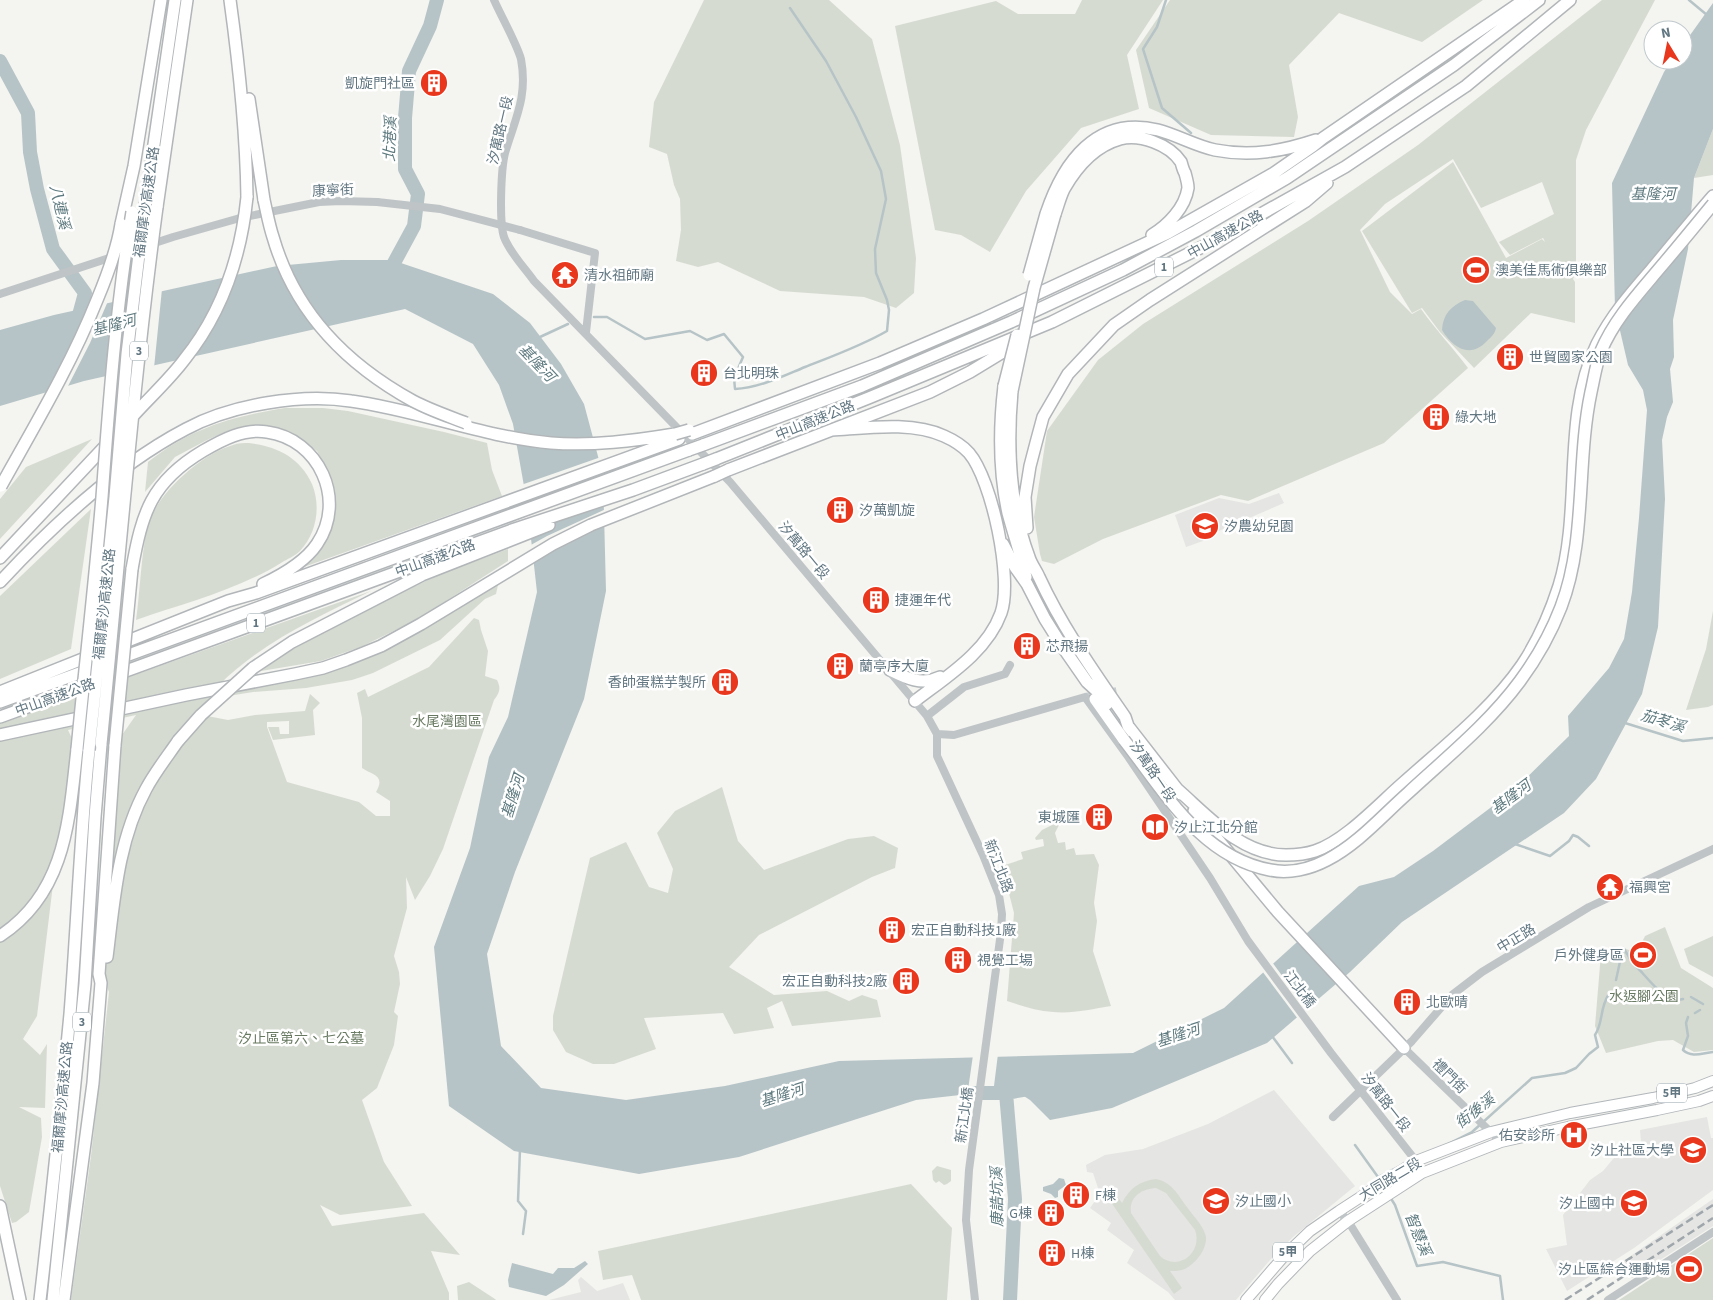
<svg xmlns="http://www.w3.org/2000/svg" width="1713" height="1300" viewBox="0 0 1713 1300" font-family="'Source Sans 3','Noto Sans TC',sans-serif">
<rect width="100%" height="100%" fill="#f4f4f0"/>
<path fill="#e5e5e3" d="M1279,493L1284,503L1207,536L1203,541L1186,547L1175,515L1219,498L1249,504Z
M1274,1090L1355,1186L1293,1237L1270,1260L1236,1300H1175L1168,1292L1127,1263L1134,1250L1107,1230L1111,1223L1090,1208L1100,1194L1093,1173L1087,1172L1086,1165L1105,1155L1143,1149L1208,1124Z
M1707,1117L1711,1138H1713V1190L1634,1248L1567,1291L1546,1249L1567,1245L1563,1215L1590,1180L1603,1171L1613,1159L1631,1145L1641,1142L1640,1130Z
M1713,1199V1226L1632,1278L1622,1262Z
M581,1277L597,1291L623,1283L630,1300H549L581,1292L578,1280Z"/>
<path fill="#d6dbd1" fill-rule="evenodd" d="M704,0H829L872,39L900,145L916,258L914,293L896,308L864,297L780,291L718,262L698,267L676,261L681,230L680,199L674,185L667,154L649,147L654,102Z
M1082,0H1163L1127,55L1139,109L1081,128L1026,191L990,252L961,235L935,230L895,26L996,1L1018,14H1075Z
M1170,0H1483L1422,42L1339,13L1289,65L1298,117L1294,137L1211,135L1149,108L1136,50Z
M1602,0H1655L1586,130L1576,160V272L1573,279L1575,282V323L1531,313L1474,368L1440,332L1422,308L1412,313L1362,231L1453,162L1506,258L1542,239L1545,242L1543,238L1510,255L1499,242L1554,214L1542,182L1481,208L1453,159L1385,204L1360,230L1390,292L1412,314L1421,309C1436,330 1453,348 1468,368L1384,443L1248,501L1221,495L1103,539L1054,564L1042,561L1040,554L1034,517L1047,431L1098,360L1143,324L1308,221L1418,145Z
M1713,129V175L1694,178Z
M285,408H323L348,411L444,432L487,443L492,470L502,496L301,568L317,555L332,527L336,507L334,491L326,468L317,451L288,431L261,427L232,429L209,439L175,457L145,492L148,462C192,428 230,417 285,408Z
M92,439L0,539V499L26,467Z
M249,443C276,446 300,457 312,484C321,506 317,533 300,551C295,556 287,559 281,563C237,590 185,603 136,620C140,591 141,557 147,528C155,495 201,454 233,445C238,443 244,443 249,443Z
M91,509L71,649L0,679V596Z
M508,549V561L418,619L363,646L321,661L261,671L286,653L360,613L436,576Z
M486,584L498,585L496,594L485,599L440,640L373,673L352,680L306,688L253,692L216,698L202,715L228,720L255,715L305,711L310,694L320,703L313,710L315,735L273,740L268,727H279L280,734H289V721L267,722V727L287,782L359,802L376,816H390V801L376,792C386,775 372,775 362,768V718L357,693L365,689L368,697L429,667L474,618L479,620L481,630L488,651L485,676L497,680C501,688 500,692 494,700L443,849L430,876L415,900L406,877L407,908L394,956L399,972L400,984L394,1012L398,1016L394,1045L377,1088L362,1100L384,1162L412,1206L340,1215L320,1205L332,1226L424,1213L460,1255L431,1251L449,1293V1300H71L91,1156L109,992L102,973L115,745L136,715L68,730L77,749L55,868L37,1016L23,1039L40,1055L47,1044L45,1108L19,1107L41,1118L42,1137L29,1212L16,1222L12,1223L0,1186V741L52,723L346,660Z
M371,591C318,617 262,642 219,685L0,729V724L67,699Z
M1713,611V705L1708,707L1686,710L1706,649Z
M722,787L738,841L764,870L848,839L874,836L898,848L895,868L872,877L759,935L729,967L774,995L827,991L849,1001L862,995L877,1000L881,1017L792,1026L782,1001L767,1008L774,1028L734,1034L723,1013L644,1018L656,1049L614,1064H593L566,1052L553,1030V1016L590,858L626,842L649,887L668,893L673,869L657,833L675,811Z
M1054,824L1059,825L1055,833L1058,843L1065,842L1066,850L1074,848L1076,855L1094,854L1099,865L1094,903L1097,921L1093,951L1111,1006C1092,1009 1072,1014 1053,1012C1037,1011 1022,1006 1007,1001L1014,913L1002,866L1023,859L1021,852L1044,846L1043,839L1036,840L1035,838L1042,830Z
M1665,927L1681,968L1713,988V1050L1694,1052L1673,1040L1658,1041L1606,1053L1595,1026L1601,953C1610,944 1617,946 1629,950L1641,944L1645,936Z
M1713,936V977L1689,964L1684,949Z
M937,1166L951,1170V1181L947,1184L944,1185L939,1181L936,1183L933,1180L932,1171Z
M1156,1179C1172,1182 1178,1195 1187,1207C1193,1216 1204,1226 1206,1237C1207,1250 1194,1266 1182,1270C1178,1271 1174,1271 1170,1271L1182,1288L1174,1294L1104,1192L1111,1188L1122,1203C1129,1189 1139,1181 1156,1179ZM1156,1188L1166,1193L1195,1230C1203,1253 1178,1272 1160,1256L1131,1213C1129,1197 1141,1189 1156,1188Z
M911,1184L952,1228L947,1300H641L632,1275L603,1280L598,1251Z
M1713,1238V1300H1619Z
M469,1282L495,1299L496,1300H458L457,1286Z"/>
<path fill="#b6c4c7" d="M1713,3V129L1694,178L1688,249L1673,320L1674,357L1670,369L1673,402L1667,417L1662,440L1665,499L1658,627L1642,694L1596,779L1564,813L1402,922L1350,972L1267,1043L1112,1108L1050,1120L1030,1100L1013,1089L916,1100L739,1157L639,1174L514,1151L449,1106L434,947L470,848L489,757L508,717L537,592L527,503L513,424L499,385L473,344L405,309L84,381L0,406V330L54,315L277,266L341,260H392L493,294L530,323L561,364L584,404L603,475L606,591L584,699L515,872L487,954L501,1046L541,1088L626,1100L725,1086L839,1061L1133,1053L1224,1008L1359,886L1394,877L1433,851L1514,790L1569,736L1568,716L1609,668L1624,639L1632,592L1639,518L1647,410L1643,390L1628,365L1615,309L1612,183L1664,72L1672,60H1683V45Z
M1465,300L1473,301L1496,328C1495,334 1491,337 1487,341C1470,359 1453,348 1442,330C1443,314 1451,306 1465,300Z
M1059,1178L1064,1179L1066,1185L1058,1191V1197L1055,1198L1051,1194L1043,1191V1187L1053,1184Z
M585,1261L588,1264L564,1285L546,1296L509,1287L508,1280L512,1263L553,1274L558,1268H574Z"/>
<path fill="#f4f4f0" d="M162,289L154,368L114,377L124,297Z
M108,301L90,343L67,388L47,394L89,305Z
M601,457L605,475L606,503L528,531L521,485Z
M606,509L607,520L531,557L529,546L547,536Z
M1272,962L1308,1011L1298,1019L1262,971Z
M998,1054L993,1094L967,1097L973,1055Z"/>
<g fill="none" stroke-linecap="round" stroke-linejoin="round">
<path stroke="#b6c4c7" stroke-width="2.5" d="M1166,0L1157,27L1143,49L1162,108L1191,133
M1689,0L1707,15
M594,317H607L645,339L690,331L707,340L724,334L743,357L734,378L735,389C759,388 783,376 805,367C833,356 861,346 887,331L889,310L887,300L876,273L875,249L886,199L881,171L856,117L826,61L790,8
M540,337L568,324
M1625,723L1683,741L1713,738
M1515,844L1550,856L1569,841L1573,835L1578,837L1589,846
M1624,949L1631,960
M1636,966C1648,978 1665,1004 1683,999
M1616,980L1623,948
M1691,997L1703,1004
M1695,1013L1700,1010
M1688,1017L1686,1023L1688,1036L1683,1050C1692,1058 1702,1053 1713,1052
M1272,1036L1292,1063
M1448,1144L1472,1132L1532,1078L1565,1073L1576,1068L1589,1054L1598,1047L1595,1035C1604,1021 1599,1009 1609,994
M1355,1145L1378,1177
M520,1149L518,1201L526,1211L523,1234
M1378,1177L1398,1167
M1390,1197L1395,1205L1417,1266L1443,1262L1500,1276L1503,1300"/>
<path stroke="#b6c4c7" stroke-width="14" d="M0,61L28,113L30,152L37,189L53,249L85,293L76,326
M388,274L414,226L418,194L405,169V118L409,71L430,26L437,0
M966,1093H1006L1034,1088
M1006,1093L1015,1199L1010,1300"/>
<path stroke="#c8cecf" stroke-width="8" stroke-dasharray="8 4" stroke-linecap="butt" d="M1085,697L1118,691"/>
<defs>
<path id="major" d="M1246,1300L1285,1255L1310,1231L1339,1211L1416,1161L1491,1132L1570,1113L1653,1098L1695,1088L1713,1081
M1265,1300L1278,1284L1310,1251L1348,1221L1422,1173L1501,1142L1568,1127L1657,1110L1699,1101L1713,1096"/>
<path id="highway" d="M230,0C239,65 246,131 247,197
M249,99L264,200
M157,207L187,0
M144,213L175,0
M1046,214C1063,163 1096,115 1158,130C1177,135 1196,146 1215,150C1251,157 1283,151 1316,140
M1055,214C1058,206 1060,197 1064,189C1076,168 1095,146 1120,139C1140,134 1169,144 1181,162C1182,165 1183,170 1185,173C1186,177 1188,183 1188,188C1185,208 1168,225 1152,235
M121,224L134,166L161,0
M1004,386C999,428 999,472 1008,513C1014,535 1021,556 1026,577
M1012,391C1007,447 1009,504 1029,557C1031,564 1036,570 1039,577C1062,627 1094,672 1125,717L1128,726L1181,794
M832,430C866,428 912,421 944,436C953,440 962,445 969,453C992,480 1013,579 1001,613C987,652 946,677 915,701
M692,434L880,363L983,319L1168,233L1274,173L1313,146L1323,138L1524,0
M703,445L862,386L1011,322L1123,270L1196,231L1287,178L1454,65L1539,0
M716,459L871,397L1052,322L1202,247L1345,167L1466,86L1570,0
M728,470L930,392L970,372L1021,341
M1027,528L1025,497L1030,466L1036,443L1043,417L1068,374L1114,325L1150,300L1306,201L1327,183
M1003,544L1015,567L1027,584L1045,619L1062,646L1087,682L1099,693L1107,704
M0,558L109,442
M132,569C142,513 151,482 203,451C222,440 244,428 267,432C319,439 347,500 317,544C305,562 282,575 263,584
M0,582C51,527 119,464 186,429C231,405 301,393 351,401C418,410 483,437 551,443C593,446 633,441 675,434
M253,668L292,642L422,575L549,525
M890,670C906,678 922,686 940,677
M0,692L228,601L256,593L679,439
M1095,699L1124,740
M0,702L689,450
M0,717L512,530L633,490L703,464
M0,735L186,695L295,674L323,668L346,660L381,646L421,624L553,544L591,525L715,476
M1177,789C1208,816 1241,855 1286,855C1295,855 1306,854 1315,851C1345,841 1378,805 1402,784C1442,748 1491,710 1522,665C1538,641 1550,614 1559,586C1583,508 1561,419 1597,344C1611,316 1631,293 1651,270C1672,245 1692,220 1713,196
M1194,811L1278,912L1404,1048
M0,936C66,893 69,820 77,749
M107,957C114,901 118,840 146,789C155,772 167,757 178,741
M0,1206L20,1300
M40,1300C51,1205 61,1110 70,1014C77,926 80,838 89,750
M53,1300L85,984L95,817L101,744
M64,1300L93,1083L101,983L99,974L115,745"/>
</defs>
<use href="#major" stroke="#b2b7ba" stroke-width="12"/>
<use href="#highway" stroke="#b2b6b9" stroke-width="14"/>
<path stroke="#bfc4c6" stroke-width="8" d="M494,0C501,16 517,44 521,59C528,97 515,119 505,153C501,169 499,222 504,237C510,253 524,267 534,281L730,482L927,716L937,734V756L983,855L999,895L1002,914L1001,932L969,1170L966,1220L975,1300
M520,230L595,253L586,332
M0,294L173,237L240,218L319,202L341,201L377,202
M927,716L964,687L1005,674L1010,665
M937,734L954,735L1085,697L1129,758L1210,878L1248,941L1331,1053L1416,1161L1422,1173
M1404,1048L1501,1142
M1333,1117L1412,1041L1452,995L1482,972L1589,907L1713,849
M1339,1211L1348,1221L1397,1300
M1608,1300L1713,1232"/>
<use href="#major" stroke="#fff" stroke-width="10"/>
<use href="#highway" stroke="#fff" stroke-width="11"/>
<path stroke="#9fa7ac" stroke-width="2.5" stroke-dasharray="8 4" stroke-linecap="butt" d="M1565,1300L1713,1205
M1587,1300L1713,1218"/>
<defs>
<path id="highway-bridge" d="M264,200C267,213 269,225 273,237C295,313 346,364 413,401C430,410 448,416 466,423
M1029,275L1046,214
M1004,386L1017,335
M1012,391L1034,288L1055,214
M132,417C149,398 169,380 184,360C222,313 241,256 247,197
M675,434L689,430
M689,450L703,445
M703,464L716,459
M715,476L728,470
M1,486C35,425 71,365 97,300C107,276 117,250 121,224
M1124,740C1164,791 1201,857 1270,870C1289,874 1310,869 1327,860C1358,844 1382,816 1408,793C1447,757 1489,723 1520,681C1537,658 1551,633 1561,607C1587,539 1576,463 1591,392C1594,379 1596,364 1601,351C1614,320 1638,294 1659,269C1677,248 1695,226 1713,204
M178,741L201,715L253,668
M101,744C119,565 133,385 157,207
M115,745L132,569
M77,749C85,665 95,581 102,497C109,402 116,306 132,212
M89,750L115,497L127,354L144,213"/>
</defs>
<use href="#highway-bridge" stroke="#b2b6b9" stroke-width="14" stroke-linecap="butt"/>
<path stroke="#bfc4c6" stroke-width="8" d="M377,202L440,209L520,230"/>
<use href="#highway-bridge" stroke="#fff" stroke-width="11"/>
</g>
<defs>
<symbol id="building-disc" viewBox="-11 -11 22 22"><circle r="9.5" fill="#e8371c" stroke="#fff"/><path d="M-4-6H4V6H1V3H-1V6H-4ZM-2.5-4.3h1.7v1.8h-1.7ZM.8-4.3h1.7v1.8H.8ZM-2.5-1h1.7V.8h-1.7ZM.8-1h1.7V.8H.8Z" fill="#fff"/></symbol>
<symbol id="stadium-disc" viewBox="-11 -11 22 22"><circle r="9.5" fill="#e8371c" stroke="#fff"/><path d="M0-5a6.5 5 0 1 0 0 10a6.5 5 0 1 0 0-10ZM-3.5-1.8h7v3.6h-7Z" fill="#fff"/></symbol>
<symbol id="temple-disc" viewBox="-11 -11 22 22"><circle r="9.5" fill="#e8371c" stroke="#fff"/><path d="M0-6L5-2H3V0L6.5 2.5H4V6H1.5V3h-3V6H-4V2.5H-6.5L-3 0V-2H-5Z" fill="#fff"/></symbol>
<symbol id="school-disc" viewBox="-11 -11 22 22"><circle r="9.5" fill="#e8371c" stroke="#fff"/><path d="M0-5L7-2L0 1L-7-2ZM-4 1L0 2.5L4 1V4Q0 6-4 4Z" fill="#fff"/></symbol>
<symbol id="library-disc" viewBox="-11 -11 22 22"><circle r="9.5" fill="#e8371c" stroke="#fff"/><path d="M-6-4Q-3-5.5-.7-3.5V5Q-3 3-6 4ZM6-4Q3-5.5 .7-3.5V5Q3 3 6 4Z" fill="#fff"/></symbol>
<symbol id="hospital-disc" viewBox="-11 -11 22 22"><circle r="9.5" fill="#e8371c" stroke="#fff"/><path d="M-5-5h3v3.5h4V-5h3V5h-3V1.5h-4V5h-3Z" fill="#fff"/></symbol>
<symbol id="university-disc" viewBox="-11 -11 22 22"><circle r="9.5" fill="#e8371c" stroke="#fff"/><path d="M0-5L7-2L0 1L-7-2ZM-4 1L0 2.5L4 1V4Q0 6-4 4Z" fill="#fff"/></symbol>
</defs>
<g fill-rule="evenodd">
<use href="#building-disc" x="418" y="67" width="32" height="32"/>
<use href="#stadium-disc" x="1460" y="254" width="32" height="32"/>
<use href="#temple-disc" x="549" y="259" width="32" height="32"/>
<use href="#building-disc" x="1494" y="341" width="32" height="32"/>
<use href="#building-disc" x="688" y="357" width="32" height="32"/>
<use href="#building-disc" x="1420" y="401" width="32" height="32"/>
<use href="#building-disc" x="824" y="494" width="32" height="32"/>
<use href="#school-disc" x="1189" y="510" width="32" height="32"/>
<use href="#building-disc" x="860" y="584" width="32" height="32"/>
<use href="#building-disc" x="1011" y="630" width="32" height="32"/>
<use href="#building-disc" x="824" y="650" width="32" height="32"/>
<use href="#building-disc" x="709" y="666" width="32" height="32"/>
<use href="#building-disc" x="1083" y="801" width="32" height="32"/>
<use href="#library-disc" x="1139" y="811" width="32" height="32"/>
<use href="#temple-disc" x="1594" y="871" width="32" height="32"/>
<use href="#building-disc" x="876" y="914" width="32" height="32"/>
<use href="#stadium-disc" x="1627" y="939" width="32" height="32"/>
<use href="#building-disc" x="942" y="944" width="32" height="32"/>
<use href="#building-disc" x="890" y="965" width="32" height="32"/>
<use href="#building-disc" x="1391" y="986" width="32" height="32"/>
<use href="#hospital-disc" x="1558" y="1119" width="32" height="32"/>
<use href="#university-disc" x="1677" y="1134" width="32" height="32"/>
<use href="#building-disc" x="1060" y="1179" width="32" height="32"/>
<use href="#school-disc" x="1200" y="1185" width="32" height="32"/>
<use href="#school-disc" x="1618" y="1187" width="32" height="32"/>
<use href="#building-disc" x="1035" y="1197" width="32" height="32"/>
<use href="#building-disc" x="1036" y="1237" width="32" height="32"/>
<use href="#stadium-disc" x="1673" y="1253" width="32" height="32"/>
</g>
<g text-anchor="middle" stroke-width="5" stroke-linejoin="round" paint-order="stroke">
<g fill="#fff" stroke="#91a0a8" stroke-width="1">
<rect x="1155" y="257.5" width="18" height="19" rx="4"/>
<rect x="130" y="341.5" width="18" height="19" rx="4"/>
<rect x="247" y="613.5" width="18" height="19" rx="4"/>
<rect x="73" y="1012.5" width="18" height="19" rx="4"/>
<rect x="1657" y="1083.5" width="30" height="19" rx="4"/>
<rect x="1273" y="1242.5" width="30" height="19" rx="4"/>
</g>
<g font-size="12" font-weight="bold" fill="#627782">
<text x="1164" y="271">1</text>
<text x="139" y="355">3</text>
<text x="256" y="627">1</text>
<text x="82" y="1026">3</text>
<text x="1672" y="1097">5甲</text>
<text x="1288" y="1256">5甲</text>
</g>
<g font-size="14" fill="#627782" stroke="#fff" text-anchor="start">
<text x="415" y="88" text-anchor="end">凱旋門社區</text>
<text x="1495" y="275">澳美佳馬術俱樂部</text>
<text x="584" y="280">清水祖師廟</text>
<text x="1529" y="362">世貿國家公園</text>
<text x="723" y="378">台北明珠</text>
<text x="1455" y="422">綠大地</text>
<text x="859" y="515">汐萬凱旋</text>
<text x="1224" y="531">汐農幼兒園</text>
<text x="895" y="605">捷運年代</text>
<text x="1046" y="651">芯飛揚</text>
<text x="859" y="671">蘭亭序大廈</text>
<text x="706" y="687" text-anchor="end">香帥蛋糕芋製所</text>
<text x="1080" y="822" text-anchor="end">東城匯</text>
<text x="1174" y="832">汐止江北分館</text>
<text x="1629" y="892">福興宮</text>
<text x="911" y="935">宏正自動科技1廠</text>
<text x="1624" y="960" text-anchor="end">戶外健身區</text>
<text x="977" y="965">視覺工場</text>
<text x="887" y="986" text-anchor="end">宏正自動科技2廠</text>
<text x="1426" y="1007">北歐晴</text>
<text x="1555" y="1140" text-anchor="end">佑安診所</text>
<text x="1674" y="1155" text-anchor="end">汐止社區大學</text>
<text x="1095" y="1200">F棟</text>
<text x="1235" y="1206">汐止國小</text>
<text x="1615" y="1208" text-anchor="end">汐止國中</text>
<text x="1032" y="1218" text-anchor="end">G棟</text>
<text x="1071" y="1258">H棟</text>
<text x="1670" y="1274" text-anchor="end">汐止區綜合運動場</text>
</g>
<g font-size="14" fill="#627782" stroke="#fff">
<text transform="translate(500 130) rotate(-77)" y="5">汐萬路一段</text>
<text transform="translate(333 190) rotate(-3)" y="5">康寧街</text>
<text transform="translate(146 202) rotate(-82)" y="5">福爾摩沙高速公路</text>
<text transform="translate(1225 234) rotate(-29)" y="5">中山高速公路</text>
<text transform="translate(815 420) rotate(-22)" y="5">中山高速公路</text>
<text transform="translate(804 550) rotate(50)" y="5">汐萬路一段</text>
<text transform="translate(435 558) rotate(-20)" y="5">中山高速公路</text>
<text transform="translate(104 604) rotate(-84)" y="5">福爾摩沙高速公路</text>
<text transform="translate(55 697) rotate(-20)" y="5">中山高速公路</text>
<text transform="translate(1153 771) rotate(56)" y="5">汐萬路一段</text>
<text transform="translate(999 866) rotate(69)" y="5">新江北路</text>
<text transform="translate(1516 938) rotate(-31)" y="5">中正路</text>
<text transform="translate(1300 989) rotate(53)" y="5">江北橋</text>
<text transform="translate(1450 1076) rotate(45)" y="5">禮門街</text>
<text transform="translate(62 1097) rotate(-85)" y="5">福爾摩沙高速公路</text>
<text transform="translate(1386 1102) rotate(52)" y="5">汐萬路一段</text>
<text transform="translate(964 1115) rotate(-82)" y="5">新江北橋</text>
<text transform="translate(1390 1179) rotate(-31)" y="5">大同路二段</text>
</g>
<g font-size="14" fill="#687961" stroke="#fff">
<text x="447" y="726">水尾灣園區</text>
<text x="1644" y="1001">水返腳公園</text>
<text x="301" y="1043">汐止區第六、七公墓</text>
</g>
<g font-size="15" font-style="italic" fill="#5e7a7f" stroke="#fff">
<text transform="translate(390 139) rotate(-88)" y="5">北港溪</text>
<text x="1653" y="199">基隆河</text>
<text transform="translate(60 207) rotate(77)" y="5">八連溪</text>
<text transform="translate(114 325) rotate(-14)" y="5">基隆河</text>
<text transform="translate(537 363) rotate(46)" y="5">基隆河</text>
<text transform="translate(1663 721) rotate(17)" y="5">茄苳溪</text>
<text transform="translate(513 796) rotate(-73)" y="5">基隆河</text>
<text transform="translate(1511 797) rotate(-37)" y="5">基隆河</text>
<text transform="translate(1178 1035) rotate(-18)" y="5">基隆河</text>
<text transform="translate(782 1095) rotate(-18)" y="5">基隆河</text>
<text transform="translate(1475 1111) rotate(-38)" y="5">街後溪</text>
<text transform="translate(997 1197) rotate(-91)" y="5">康誥坑溪</text>
<text transform="translate(1418 1234) rotate(68)" y="5">智慧溪</text>
</g>
</g>
<g transform="translate(1668 45) rotate(350)"><circle r="24" fill="#ffffff" stroke="#c0c9cd"/>
<path d="M0-4L9 19L0 12L-9 19Z" fill="#e8371c"/>
<text y="-8" font-size="14" font-weight="bold" text-anchor="middle" fill="#627782">N</text>
</g>
</svg>
